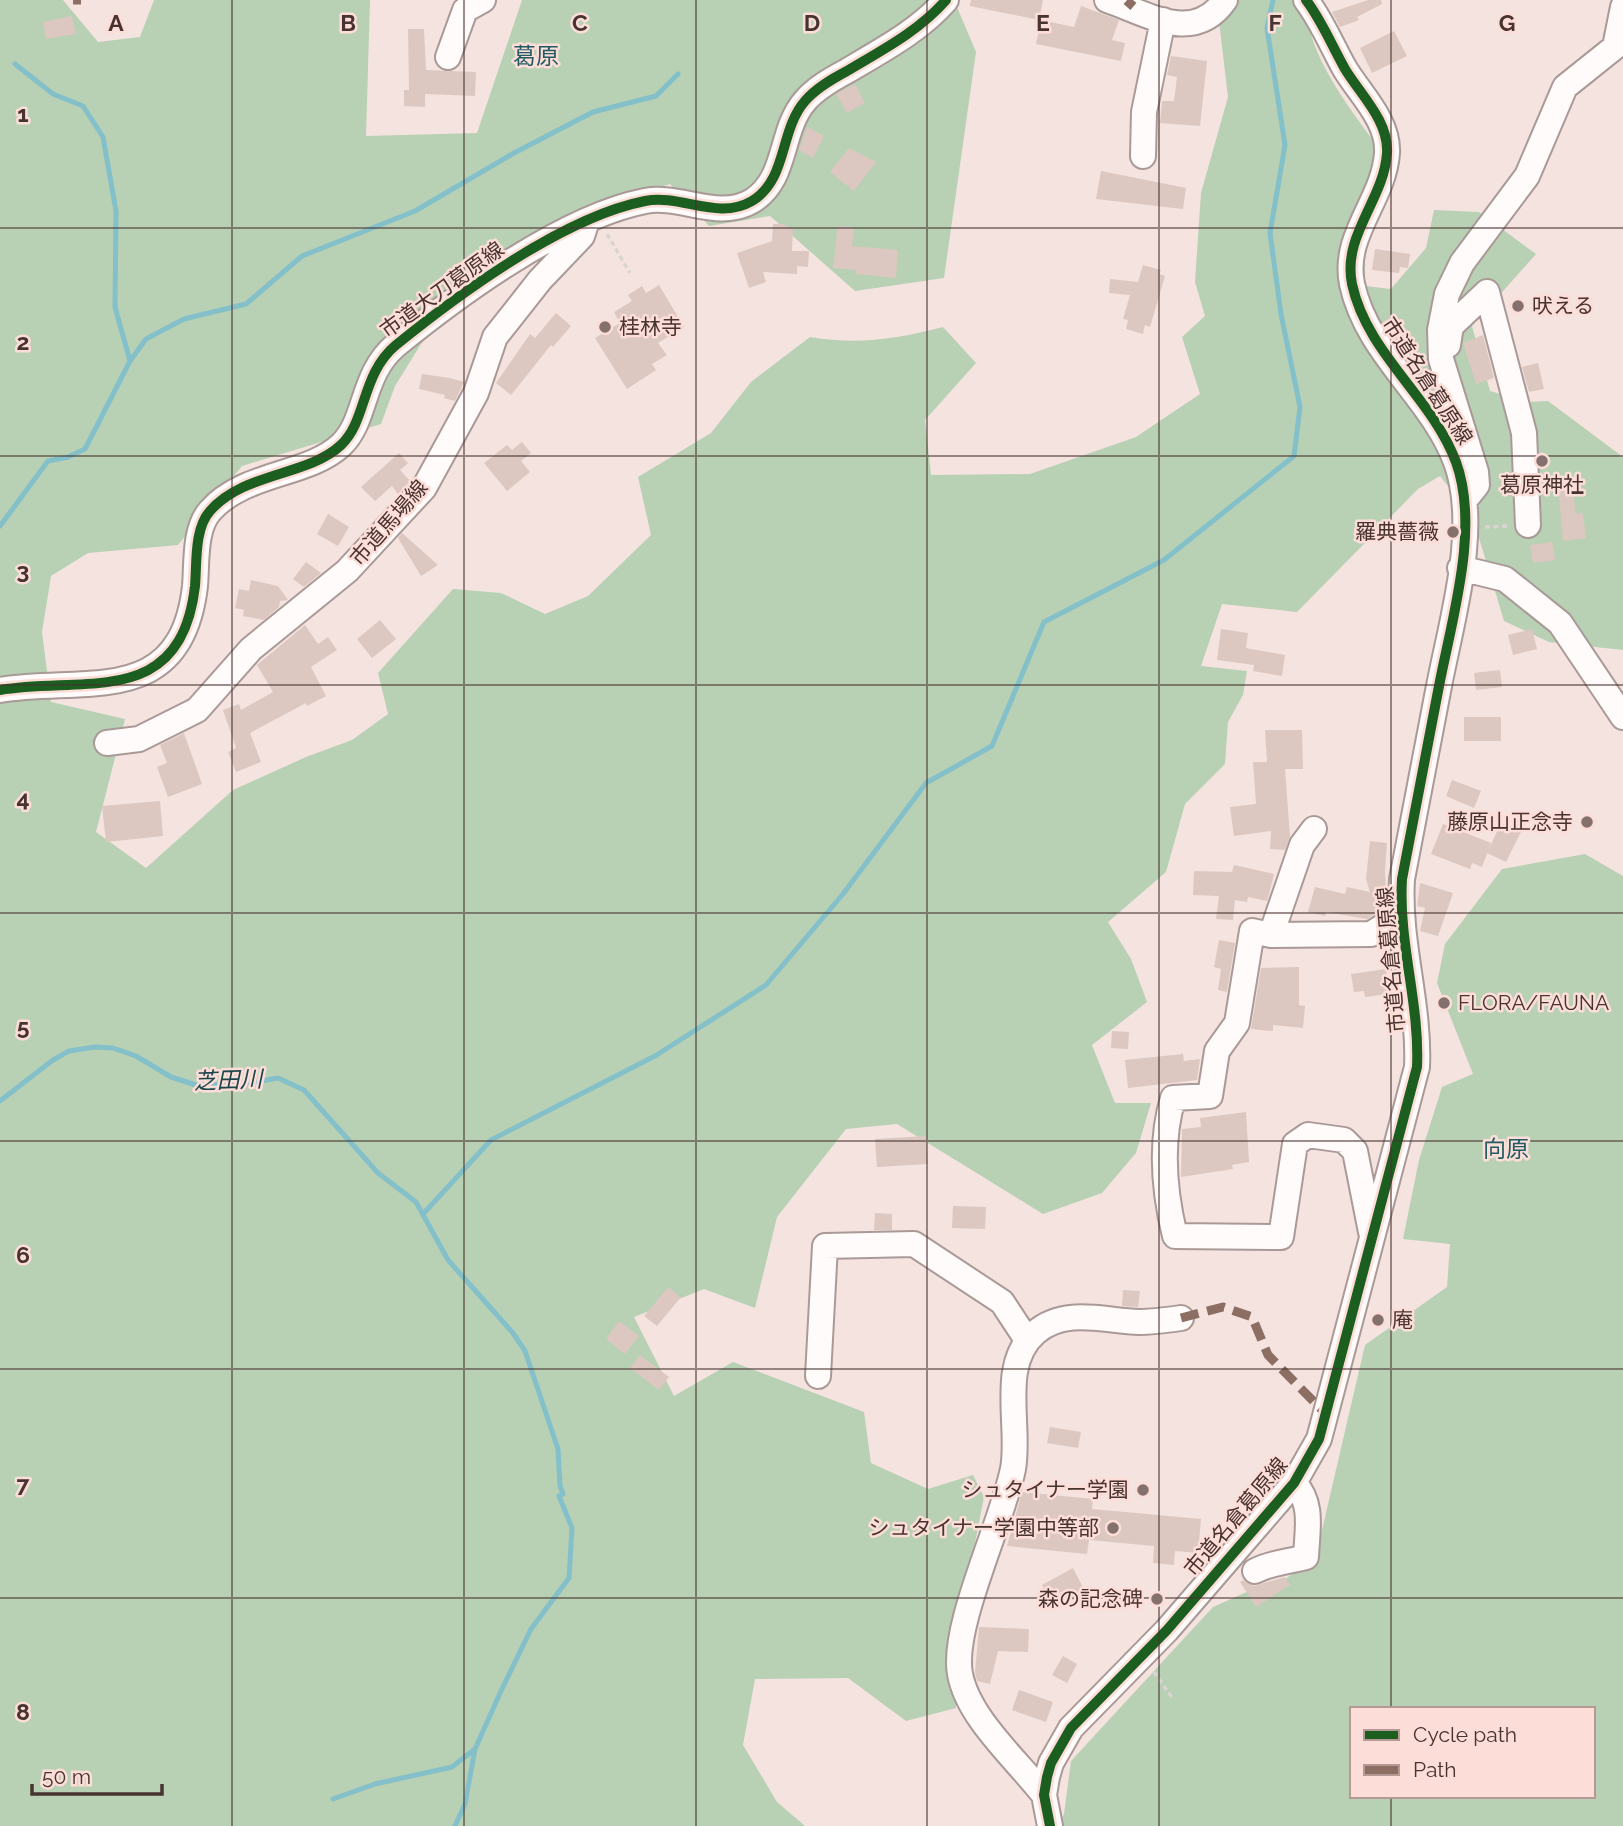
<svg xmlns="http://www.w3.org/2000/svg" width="1623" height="1826" viewBox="0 0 1623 1826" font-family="Raleway,'Noto Sans JP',sans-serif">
<rect width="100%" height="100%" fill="#f5e3e0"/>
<path fill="#b8d0b4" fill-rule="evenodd" d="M0,0H63L98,42L140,37L154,0H370L366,136L477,133L522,0H954L976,52L944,278L855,291L770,216L709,226L670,184L570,215L486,265L421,344L395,386L381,424L242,466L178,545L88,553L51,576L42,632L51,702L125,719L96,832L146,868L233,790L306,757L352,740L388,714L378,673L453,589L501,593L545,614L588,596L651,535L638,477L711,433L751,382L810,337C857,345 897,339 943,327L976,363L925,420L931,475L1030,474L1136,437L1200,394L1182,337L1205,316L1195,282L1201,193L1228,97L1219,21L1212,0H1308C1300,47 1354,114 1381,151L1365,242V286L1391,289L1426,248L1434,210L1479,212L1536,254L1472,326L1490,391L1528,402L1548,401L1623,457V650L1549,642L1504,621L1473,518L1440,476L1418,489L1297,612L1222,604L1201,666L1247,671L1243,695L1228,722L1225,764L1185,804L1166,872L1108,922L1131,959L1147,1002L1092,1045L1115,1103H1151L1136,1153L1102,1193L1043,1214L897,1124L846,1129L777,1217L755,1308L704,1289L634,1317L674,1396L733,1362L864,1412L871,1463L928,1489L973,1475L984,1497L963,1604L956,1708L906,1721L848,1678L755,1679L743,1745L777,1802L805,1826H0Z
M1585,854L1623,876V1826H1058L1064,1814L1071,1761L1213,1607L1251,1590L1280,1583L1316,1556L1365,1345L1447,1287L1450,1244L1403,1239L1419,1160L1442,1087L1473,1074L1437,983L1445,944L1502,869ZM1352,1709H1593V1796H1352Z"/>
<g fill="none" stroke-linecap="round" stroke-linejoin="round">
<path stroke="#84c0c9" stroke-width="5" d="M15,64L53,94L83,106L103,137L116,211L115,307L130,361
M0,526L48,461L68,457L85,449L130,361L146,339L184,319L246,304L302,256L415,211L514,153L593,112L656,96L678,74
M0,1101L53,1060L69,1051L95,1047L113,1048L136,1056L171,1077L196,1085L243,1084L278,1078L304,1090L378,1173L416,1202L448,1260L513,1333L525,1351L558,1449L560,1486L563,1494L559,1496L572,1528L569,1578L531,1629L501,1691L475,1749L465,1804L455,1826
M423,1214L491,1140L655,1056L766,985L843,894L926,783L992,746L1044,622L1164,560L1294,456L1300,407L1281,314L1270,233L1285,145L1267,28L1273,0
M333,1799L375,1784L452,1767L475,1749"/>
</g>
<path fill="#dcc8c0" d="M971,0H1043L1039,20L970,6Z
M1368,0H1381L1382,4L1357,17L1359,20L1340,27L1332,12Z
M1081,6L1119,20L1112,40L1125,43L1121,61L1036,44L1041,20L1074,27Z
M72,16L76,34L46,39L43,22Z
M408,29H424L426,70L476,72L475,96L425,94V107L404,106V90H409Z
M1394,31L1407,56L1372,73L1360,48Z
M1171,56L1207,61L1200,126L1160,123L1162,101H1174L1177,77L1167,75Z
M855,84L865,103L847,113L836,94Z
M807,127L824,136L813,158L799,150Z
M849,148L876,162L854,191L830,172Z
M1101,171L1186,188L1183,209L1096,199Z
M773,224H784L793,230L792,251H809L808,267L797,266V274L763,272L766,282L749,288L737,253L772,241Z
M838,226L854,228L852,246L898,250L896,278L856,274V270L833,268Z
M1375,249L1410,254L1408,268L1400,267L1399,273L1372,270Z
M1143,265L1161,270L1159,274L1165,276L1150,327L1145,325L1143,334L1126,329L1128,320L1123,319L1130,295L1109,293L1110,279L1138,282Z
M659,285L684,327L658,343L667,355L652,364L656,370L627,389L595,338L620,323L614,312L632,301L628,295L642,286L646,293Z
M556,313L571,326L553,347L551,345L511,395L496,383L530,334L535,338Z
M1483,335L1494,378L1476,384L1463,343Z
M1538,363L1544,389L1529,392L1522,367Z
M422,374L450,378L464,382L455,401L444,398L445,395L419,389Z
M522,442L531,453L521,461L530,472L507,491L484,463L507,445L512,450Z
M399,453L408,463L400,470L410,481L398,494L392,486L375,501L361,487Z
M1572,483L1576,514L1583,513L1586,538L1563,541L1558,485Z
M328,514L349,527L338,546L317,534Z
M402,533L438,565L421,576L398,538Z
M1552,542L1555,560L1533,563L1530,545Z
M306,562L321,573L304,587L293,579Z
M251,580L278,586L288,600L280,601L279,607L264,620L243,616L244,610L235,608L239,589L249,591Z
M380,620L396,639L372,658L357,639Z
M305,625L318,644L328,637L337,650L311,667L326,696L307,706L306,703L250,733L261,762L236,772L228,752L236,748L223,710L239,704L241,710L273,692L257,665Z
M1221,629L1248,633L1246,648L1285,655L1282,676L1253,671L1254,665L1217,660Z
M1532,629L1537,649L1513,655L1508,635Z
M1500,670L1502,687L1476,690L1474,673Z
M1464,717H1501V741H1464Z
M1265,730H1302L1303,769H1285L1290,837L1285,850L1270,849L1271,831L1234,836L1230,807L1256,804L1253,762H1267Z
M184,733L202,784L168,797L157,767L167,763L160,745Z
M1452,780L1481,791L1474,808L1446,796Z
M160,801L163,836L106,842L102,806Z
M1501,823L1521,832L1506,862L1487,853Z
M1443,824L1491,843L1482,867L1472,863L1470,869L1431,854Z
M1370,841L1387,843L1385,871L1387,906L1367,919L1326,912L1325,916L1308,912L1315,887L1345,894L1347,887L1370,892L1366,879Z
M1234,865L1274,874L1269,894L1267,901L1248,897L1247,902L1235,900L1233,920L1216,919L1219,896L1193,895L1194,871L1232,872Z
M1420,883L1453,893L1438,936L1420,931L1425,908L1417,906Z
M1219,940L1235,943L1227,992L1218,990L1221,969L1214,967Z
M1299,967V1005L1305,1006L1303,1028L1273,1025V1031L1251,1029L1261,968Z
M1386,969L1389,994L1365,997L1364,991L1354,992L1351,974Z
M1112,1031L1129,1032L1128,1049L1111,1048Z
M1183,1054L1184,1061L1200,1059L1197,1080L1128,1088L1125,1060Z
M1246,1112L1249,1162L1232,1165L1233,1169L1181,1177L1182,1129L1201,1127L1200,1118Z
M926,1136L928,1164L877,1167L875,1139Z
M953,1206L986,1207L985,1229L952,1228Z
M875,1213L892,1214V1230H874Z
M668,1287L681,1297L657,1326L644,1316Z
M1123,1290L1140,1291L1138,1307L1122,1306Z
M619,1321L639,1336L625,1354L606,1339Z
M640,1355L669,1377L659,1390L630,1368Z
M1050,1427L1081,1432L1078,1448L1047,1443Z
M1022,1492L1093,1499L1092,1509L1201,1519L1198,1553L1175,1551L1174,1565L1153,1563L1154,1546L1089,1540L1087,1554L1007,1546Z
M1073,1568L1086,1593L1067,1603L1061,1592L1049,1598L1042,1585Z
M1285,1577L1290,1585L1256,1607L1240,1582L1243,1580L1254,1586Z
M979,1627L1029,1629L1028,1652L998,1651L990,1684L977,1681L975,1672Z
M1063,1656L1077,1664L1067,1683L1052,1675Z
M1019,1690L1053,1702L1046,1722L1012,1710Z"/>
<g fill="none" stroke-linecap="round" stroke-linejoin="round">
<defs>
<path id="minor" d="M1107,0C1148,14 1194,45 1225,0
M448,57L465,10L483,0
M1143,156L1144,112L1163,20
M1448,345L1451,326L1487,292L1524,433L1528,525
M1469,495L1477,485L1476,472L1441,359L1440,330L1447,294L1462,263L1527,176L1565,87L1615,47L1623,7
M1460,568L1505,579L1560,623L1623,717
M0,690C86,676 181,709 195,586C197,563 194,529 210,511C244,472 308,476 341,445C367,421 361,374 396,345C460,293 564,217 645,201C681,194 718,221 752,201C788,179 779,131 805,101C816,88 832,79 847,71C882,50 919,31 946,0
M107,743L139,739L197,710L251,649L347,571L424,488L476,393L495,337L540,280L582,236L587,221
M1314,829L1302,845L1271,935L1252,931L1237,1023L1217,1051L1210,1096L1173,1098C1160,1142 1164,1191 1175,1236L1281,1237L1295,1144L1308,1135L1344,1140L1355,1151L1371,1232
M1271,935L1371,934L1402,914
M818,1376L825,1246L914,1244L1002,1302L1027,1340
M1255,1571C1272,1562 1288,1562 1306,1557C1307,1531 1314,1503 1294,1483
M1044,1795C1017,1760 968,1718 960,1674C951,1627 1002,1523 1013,1469C1021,1426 998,1364 1036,1332C1066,1307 1104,1321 1139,1322C1153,1322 1167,1320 1181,1318
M1050,1826L1044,1795L1047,1777L1051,1763L1071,1728L1167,1630L1294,1483L1319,1439L1417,1067C1420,1004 1398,942 1402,879C1414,815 1427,751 1439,686C1452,618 1480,528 1456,462C1432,397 1367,354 1352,284C1342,235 1384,200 1387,153C1389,121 1360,94 1345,69C1332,46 1322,21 1306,0"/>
</defs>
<use href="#minor" stroke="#aa9a97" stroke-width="28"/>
<path stroke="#dad5d3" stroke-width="3.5" stroke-dasharray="5 3.5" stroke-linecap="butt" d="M607,234L630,273
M1485,527L1508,526
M1154,1672L1173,1699"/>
<use href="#minor" stroke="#fefbfa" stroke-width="24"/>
<path stroke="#8d6e63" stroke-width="9" stroke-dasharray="18 9" stroke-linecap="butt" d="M73,0H81
M1127,7L1133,0
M1181,1318L1223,1307L1252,1317L1268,1355L1326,1414"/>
<defs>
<path id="cycleway" d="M0,690C86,676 181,709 195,586C197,563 194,529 210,511C244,472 308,476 341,445C367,421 361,374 396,345C460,293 564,217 645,201C681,194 718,221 752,201C788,179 779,131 805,101C816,88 832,79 847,71C882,50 919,31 946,0
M1050,1826L1044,1795L1047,1777L1051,1763L1071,1728L1167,1630L1294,1483L1319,1439L1417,1067C1420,1004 1398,942 1402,879C1414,815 1427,751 1439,686C1452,618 1480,528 1456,462C1432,397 1367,354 1352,284C1342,235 1384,200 1387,153C1389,121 1360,94 1345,69C1332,46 1322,21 1306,0"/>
</defs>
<use href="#cycleway" stroke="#fdddd8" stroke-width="15"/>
<use href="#cycleway" stroke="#1b5e20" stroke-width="10"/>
</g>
<path fill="none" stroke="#47332f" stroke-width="2" stroke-opacity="0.55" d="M232,0V1826M464,0V1826M696,0V1826M927,0V1826M1159,0V1826M1391,0V1709M0,228H1623M0,456H1623M0,685H1623M0,913H1623M0,1141H1623M0,1369H1623M0,1598H1623M1391,1796V1826"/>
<g fill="#84716d" stroke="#fdddd8" stroke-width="2.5">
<circle cx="1518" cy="306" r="7"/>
<circle cx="605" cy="327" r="7"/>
<circle cx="1542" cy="461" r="7"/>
<circle cx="1453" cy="532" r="7"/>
<circle cx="1587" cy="822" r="7"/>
<circle cx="1444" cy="1003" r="7"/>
<circle cx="1378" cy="1320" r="7"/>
<circle cx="1143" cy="1490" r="7"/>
<circle cx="1113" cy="1528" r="7"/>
<circle cx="1157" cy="1599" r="7"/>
</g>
<g text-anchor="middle" stroke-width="5" stroke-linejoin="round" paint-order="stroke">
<g font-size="21" fill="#47332f" stroke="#fdddd8">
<text transform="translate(442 290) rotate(-36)" y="7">市道大刀葛原線</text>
<text transform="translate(1427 381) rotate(57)" y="7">市道名倉葛原線</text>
<text transform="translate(389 523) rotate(-49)" y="7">市道馬場線</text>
<text transform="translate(1391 960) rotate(-95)" y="7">市道名倉葛原線</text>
<text transform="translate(1236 1517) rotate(-50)" y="7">市道名倉葛原線</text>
</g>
<g font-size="21" fill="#47332f" stroke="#fdddd8" text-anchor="end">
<text x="1532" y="313" text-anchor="start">吠える</text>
<text x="619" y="334" text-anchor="start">桂林寺</text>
<text x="1542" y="492" text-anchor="middle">葛原神社</text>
<text x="1439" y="539">羅典薔薇</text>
<text x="1573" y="829">藤原山正念寺</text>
<text x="1458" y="1010" text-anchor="start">FLORA/FAUNA</text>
<text x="1392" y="1327" text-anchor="start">庵</text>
<text x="1129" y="1497">シュタイナー学園</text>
<text x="1099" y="1535">シュタイナー学園中等部</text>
<text x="1143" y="1606">森の記念碑</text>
</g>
<g font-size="23" fill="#225b63" stroke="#fdddd8">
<text x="536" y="64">葛原</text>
<text x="1506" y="1157">向原</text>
</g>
<g font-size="23" font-style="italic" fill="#1b464c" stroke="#fdddd8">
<text transform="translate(228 1080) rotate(-2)" y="8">芝田川</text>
</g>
</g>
<g font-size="23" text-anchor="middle" font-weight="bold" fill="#47332f" stroke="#fdddd8" stroke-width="5" stroke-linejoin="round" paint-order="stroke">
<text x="116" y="31">A</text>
<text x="348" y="31">B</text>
<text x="580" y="31">C</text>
<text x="812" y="31">D</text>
<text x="1043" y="31">E</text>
<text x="1275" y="31">F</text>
<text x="1507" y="31">G</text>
<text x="23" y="122">1</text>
<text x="23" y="350">2</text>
<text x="23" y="579">3</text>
<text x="23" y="807">4</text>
<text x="23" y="1035">5</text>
<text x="23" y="1263">6</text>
<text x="23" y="1492">7</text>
<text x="23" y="1720">8</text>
</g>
<rect x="1350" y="1707" width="245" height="91" fill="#fdddd8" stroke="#b49994" stroke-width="2"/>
<rect x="1364" y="1730" width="35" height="10" fill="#1b5e20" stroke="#b49994" stroke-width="2"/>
<text x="1413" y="1742" font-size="21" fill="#47332f">Cycle path</text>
<rect x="1364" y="1765" width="35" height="10" fill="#8d6e63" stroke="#b49994" stroke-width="2"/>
<text x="1413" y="1777" font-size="21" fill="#47332f">Path</text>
<path d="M32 1784v10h130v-10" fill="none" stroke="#47332f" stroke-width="3.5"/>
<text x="42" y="1784" font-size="21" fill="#47332f" stroke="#fdddd8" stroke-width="5" paint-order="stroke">50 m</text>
</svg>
